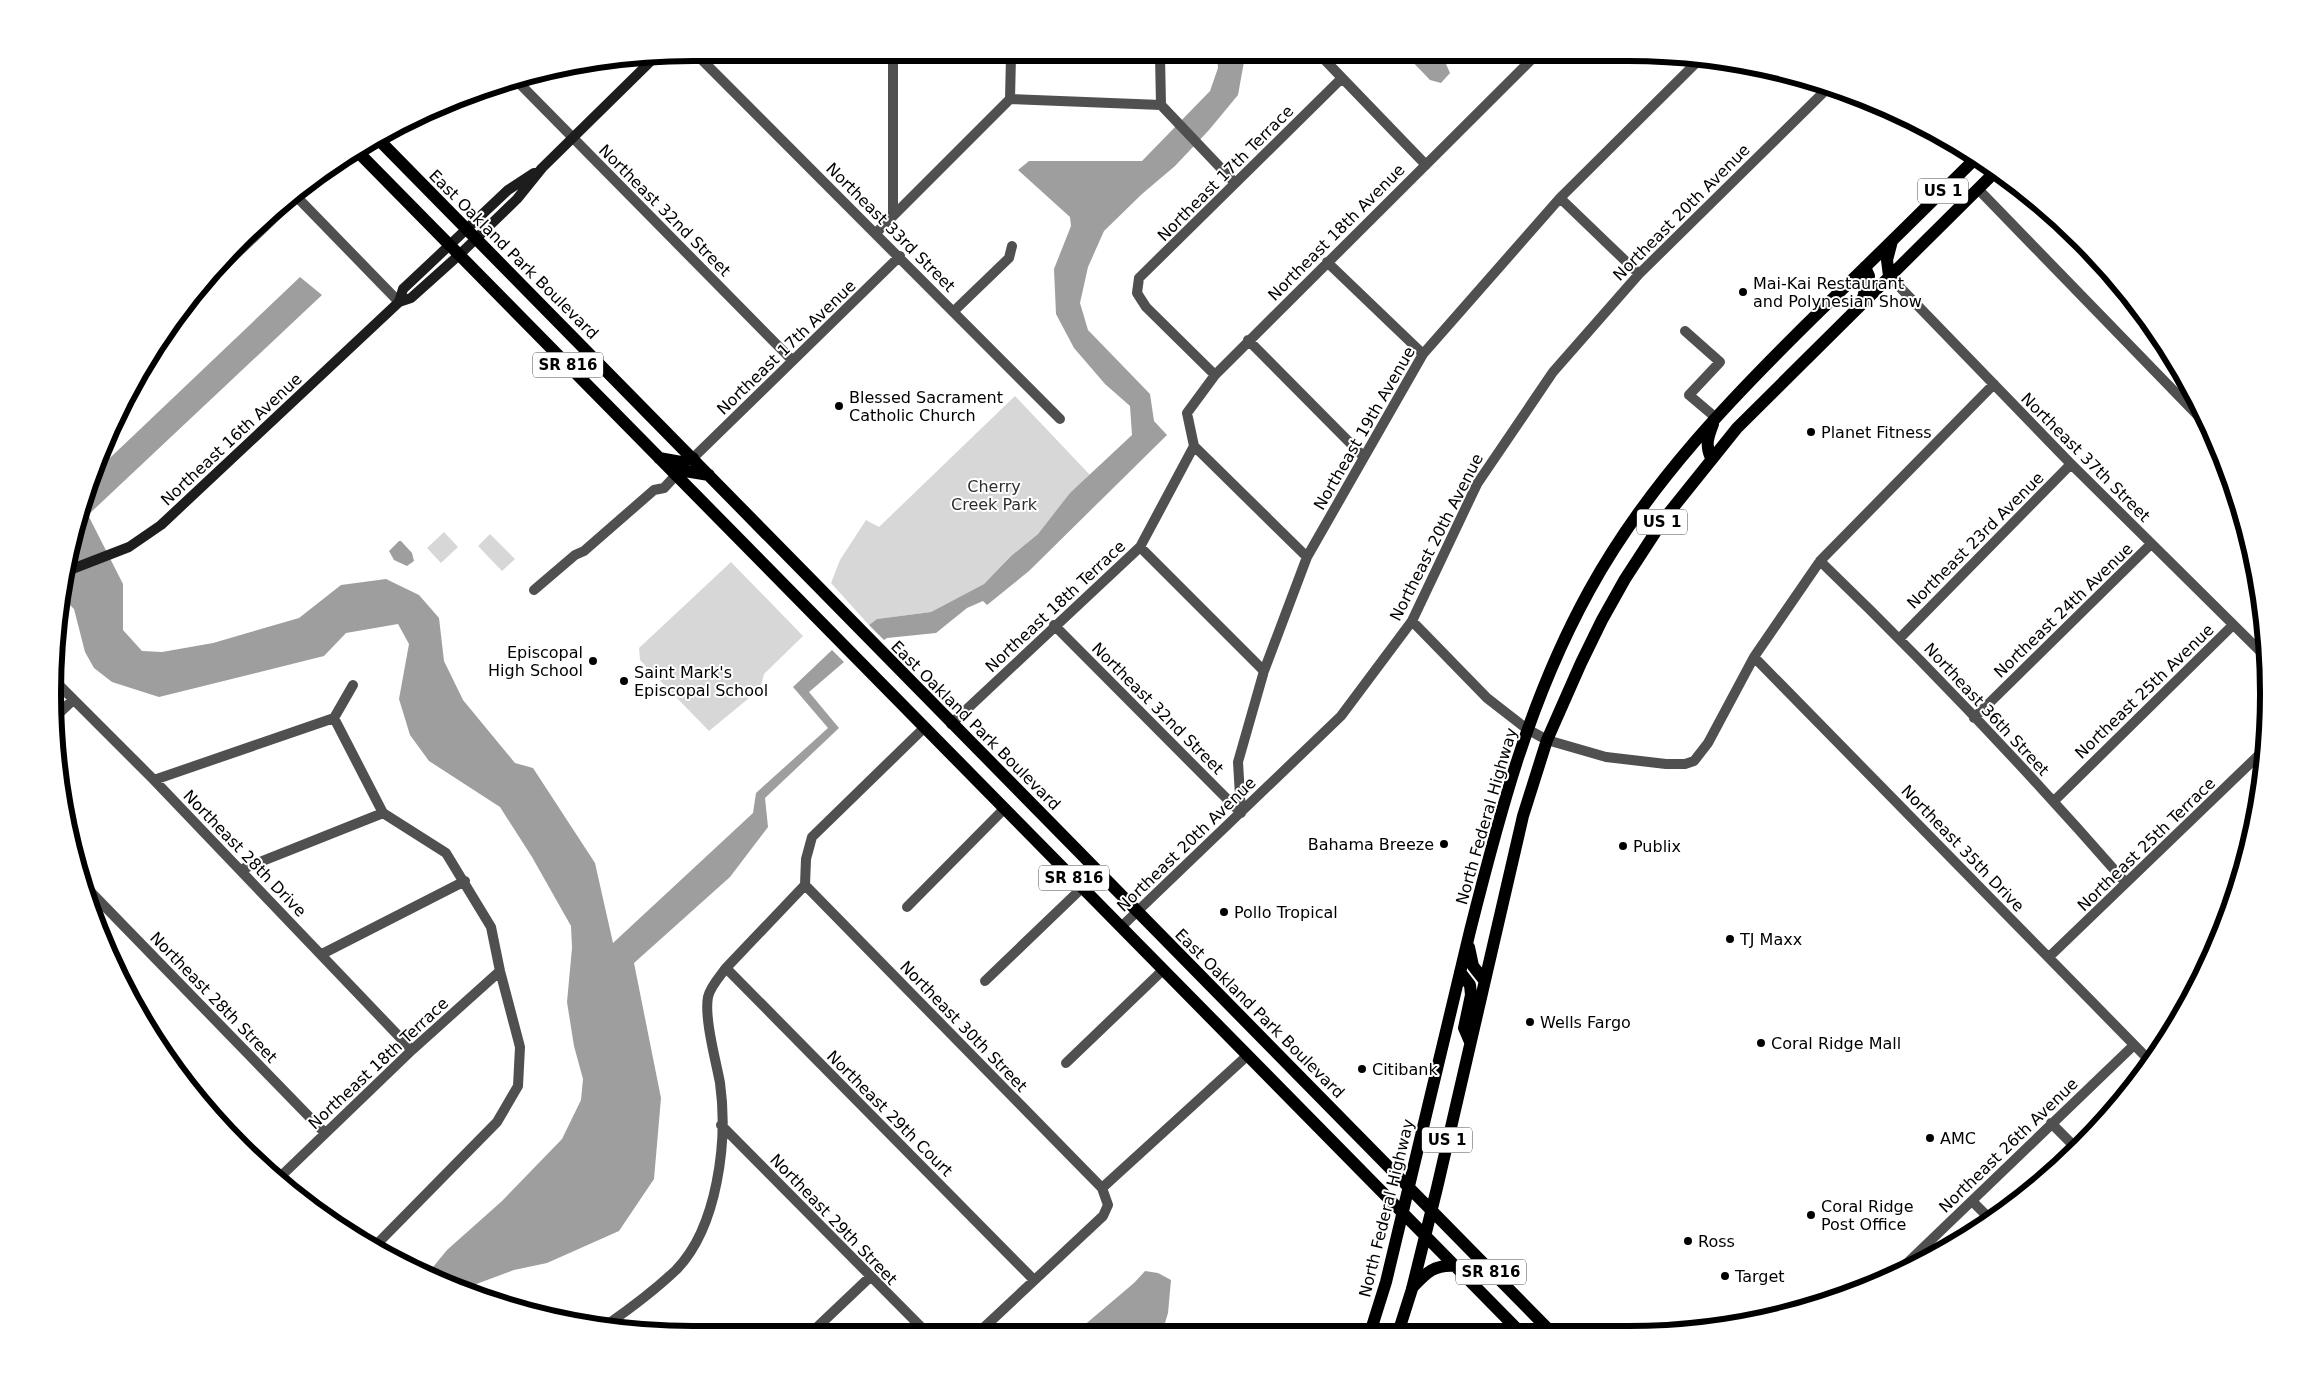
<svg xmlns="http://www.w3.org/2000/svg" width="2321" height="1387" viewBox="0 0 2321 1387" font-family="'DejaVu Sans',sans-serif">
<rect width="100%" height="100%" fill="#fff"/>
<path fill="#d7d7d7" d="M1015,396L1090,475L1069,495L1038,534L1011,556L984,584L931,612L877,619L869,625L831,583L840,560L866,520L879,527Z
M444,532L458,547L441,563L427,548Z
M490,534L515,559L502,571L478,546Z
M731,562L803,636L764,674L760,689L709,731L640,660L639,648Z"/>
<path fill="#9e9e9e" d="M1406,55H1442L1450,73L1441,83L1430,80Z
M1217,56H1245L1238,95L1209,130L1175,166L1142,194L1104,231L1088,267L1080,303L1088,330L1150,394L1154,421L1167,435L1029,571L987,605L983,601L967,608L936,633L887,638L884,640L869,625L877,619L931,612L984,584L1011,556L1038,534L1070,493L1132,435L1130,406L1105,384L1074,348L1056,314L1054,269L1071,226L1070,217L1018,170L1029,161H1142L1210,91L1218,68Z
M300,277L322,295L88,515L123,584V630L142,651L162,652L213,643L299,618L341,585L386,579L419,595L439,618L444,661L463,700L515,763L533,768L595,863L613,943L753,813L756,793L828,728L793,687L832,650L844,662L809,692L839,728L765,798L768,827L730,877L634,963L661,1098L654,1179L619,1231L547,1263L514,1270L471,1286L468,1291L429,1272L447,1250L502,1201L562,1139L581,1100L583,1079L574,1046L567,1002L572,948L571,926L532,857L500,807L429,761L410,735L399,699L409,644L398,624L346,633L324,656L159,697L112,682L94,668L85,652L74,609L61,596L86,488L92,475Z
M399,541H401L412,553L414,561L407,566L394,560L389,551Z
M1145,1271L1158,1273L1171,1280L1168,1313L1162,1333H1075L1134,1283Z"/>
<g fill="none" stroke-linecap="round" stroke-linejoin="round">
<path stroke="#505050" stroke-width="10" d="M1320,55L1426,165
M700,58L1060,419
M516,80L792,360
M1010,99L1161,105L1160,56
M1161,105L1235,183
M1978,189L2208,426
M294,194L399,302
M1560,198L1639,274
M893,216V57
M876,233L1010,99L1011,56
M1327,262L1423,354
M1889,276L2071,464L2265,656
M190,298L297,196
M954,311L1009,258L1012,246
M1685,331L1720,362L1689,395L1715,417
M1248,340L1363,456
M1215,375L1146,307L1137,293L1139,278L1342,78
M1194,446L1187,413L1215,375L1537,54
M1194,446L1307,557
M693,458L900,256
M1140,547L1264,671
M1820,561C1927,664 2029,772 2126,883
M534,590L575,555L584,551L654,490L664,488L676,475
M1412,621L1487,698L1527,729L1547,740L1606,757L1666,764H1685L1694,761L1708,743L1754,657L1820,561L1994,384
M1054,625L1241,813
M1900,638L2071,464
M1754,657L2150,1061
M53,679L154,780L412,1050
M353,685L334,718L383,813L446,853L491,927L500,971L520,1047L518,1086L497,1122L376,1245
M55,717L73,700
M1974,718L2151,544
M951,724L1140,547L1194,446
M154,780L334,718
M2054,801L2233,625
M1241,813L1238,762L1264,671L1307,557L1423,354L1560,198L1699,60
M240,870L383,813
M82,883L325,1133
M805,885L1102,1188
M907,907L1005,808
M1121,927L1341,716L1412,621L1477,484L1553,372L1639,274L1830,86
M322,954L465,881
M2049,957L2263,751
M726,968L1033,1279
M985,981L1083,887
M1066,1063L1163,970
M2051,1123L2075,1147
M721,1125L927,1333
M279,1178L412,1050L500,971
M1972,1201L1990,1219
M1903,1267L2134,1045
M608,1324C631,1308 655,1290 676,1270C718,1227 728,1140 720,1083C716,1061 704,1018 708,997C710,987 720,976 726,968L805,885L806,859L812,837L925,727
M811,1333L870,1277
M978,1333L1103,1216L1108,1205L1102,1188L1248,1055"/>
<path stroke="#1d1d1d" stroke-width="10" d="M399,302L403,289L508,190L534,173
M67,571L129,547L161,525L399,302L411,298L459,255L517,199L542,168L654,58"/>
<path stroke="#000" stroke-width="12" d="M378,139L1552,1333
M357,151L1521,1333
M1889,276L1887,260L1892,241
M1862,301L1869,276L1865,267
M659,458L681,462L693,458
M1711,458C1705,445 1708,437 1713,424
M676,475L685,471L709,475
M1469,947L1473,966L1484,980
M1460,972L1470,985L1471,995L1464,1028L1470,1042
M1412,1288C1426,1273 1434,1264 1456,1266
M1370,1333L1386,1282C1415,1165 1441,1048 1470,931C1500,812 1529,700 1589,591C1648,483 1735,394 1822,309C1874,259 1925,208 1977,157
M1398,1333L1412,1289L1437,1188L1523,816L1547,740L1581,663L1602,620L1625,579L1664,519L1737,428L1996,171"/>
</g>
<g fill="#000" stroke="#fff" stroke-width="2">
<circle cx="1743" cy="292" r="5"/>
<circle cx="839" cy="406" r="5"/>
<circle cx="1811" cy="432" r="5"/>
<circle cx="593" cy="661" r="5"/>
<circle cx="624" cy="681" r="5"/>
<circle cx="1444" cy="844" r="5"/>
<circle cx="1623" cy="846" r="5"/>
<circle cx="1224" cy="912" r="5"/>
<circle cx="1730" cy="939" r="5"/>
<circle cx="1530" cy="1022" r="5"/>
<circle cx="1761" cy="1043" r="5"/>
<circle cx="1362" cy="1069" r="5"/>
<circle cx="1930" cy="1138" r="5"/>
<circle cx="1811" cy="1215" r="5"/>
<circle cx="1688" cy="1241" r="5"/>
<circle cx="1725" cy="1276" r="5"/>
</g>
<g text-anchor="middle" stroke-width="4" stroke-linejoin="round" paint-order="stroke">
<g fill="#fff" stroke="#4c4c4c" stroke-width="1">
<rect x="1918" y="178.5" width="50" height="25" rx="4"/>
<rect x="533" y="352.5" width="70" height="25" rx="4"/>
<rect x="1637" y="509.5" width="50" height="25" rx="4"/>
<rect x="1039" y="865.5" width="70" height="25" rx="4"/>
<rect x="1422" y="1127.5" width="50" height="25" rx="4"/>
<rect x="1456" y="1259.5" width="70" height="25" rx="4"/>
</g>
<g font-size="15" font-weight="bold" fill="#000">
<text x="1943" y="196">US 1</text>
<text x="568" y="370">SR 816</text>
<text x="1662" y="527">US 1</text>
<text x="1074" y="883">SR 816</text>
<text x="1447" y="1145">US 1</text>
<text x="1491" y="1277">SR 816</text>
</g>
<g font-size="16" fill="#000" stroke="#fff">
<text transform="translate(1225 173) rotate(-45)" y="6">Northeast 17th Terrace</text>
<text transform="translate(665 210) rotate(45)" y="6">Northeast 32nd Street</text>
<text transform="translate(1681 212) rotate(-45)" y="6">Northeast 20th Avenue</text>
<text transform="translate(891 227) rotate(45)" y="6">Northeast 33rd Street</text>
<text transform="translate(1336 232) rotate(-45)" y="6">Northeast 18th Avenue</text>
<text transform="translate(514 254) rotate(45)" y="6">East Oakland Park Boulevard</text>
<text transform="translate(786 347) rotate(-44)" y="6">Northeast 17th Avenue</text>
<text transform="translate(1364 428) rotate(-60)" y="6">Northeast 19th Avenue</text>
<text transform="translate(231 439) rotate(-43)" y="6">Northeast 16th Avenue</text>
<text transform="translate(2086 457) rotate(45)" y="6">Northeast 37th Street</text>
<text transform="translate(1436 537) rotate(-63)" y="6">Northeast 20th Avenue</text>
<text transform="translate(1975 540) rotate(-45)" y="6">Northeast 23rd Avenue</text>
<text transform="translate(1055 606) rotate(-43)" y="6">Northeast 18th Terrace</text>
<text transform="translate(2063 610) rotate(-44)" y="6">Northeast 24th Avenue</text>
<text transform="translate(2144 691) rotate(-44)" y="6">Northeast 25th Avenue</text>
<text transform="translate(1158 708) rotate(45)" y="6">Northeast 32nd Street</text>
<text transform="translate(1987 709) rotate(47)" y="6">Northeast 36th Street</text>
<text transform="translate(976 725) rotate(45)" y="6">East Oakland Park Boulevard</text>
<text transform="translate(1486 816) rotate(-74)" y="6">North Federal Highway</text>
<text transform="translate(1186 844) rotate(-44)" y="6">Northeast 20th Avenue</text>
<text transform="translate(2146 844) rotate(-44)" y="6">Northeast 25th Terrace</text>
<text transform="translate(1963 848) rotate(46)" y="6">Northeast 35th Drive</text>
<text transform="translate(245 853) rotate(46)" y="6">Northeast 28th Drive</text>
<text transform="translate(214 997) rotate(46)" y="6">Northeast 28th Street</text>
<text transform="translate(1260 1013) rotate(45)" y="6">East Oakland Park Boulevard</text>
<text transform="translate(964 1026) rotate(46)" y="6">Northeast 30th Street</text>
<text transform="translate(378 1063) rotate(-43)" y="6">Northeast 18th Terrace</text>
<text transform="translate(890 1113) rotate(45)" y="6">Northeast 29th Court</text>
<text transform="translate(2008 1145) rotate(-44)" y="6">Northeast 26th Avenue</text>
<text transform="translate(1386 1208) rotate(-76)" y="6">North Federal Highway</text>
<text transform="translate(834 1219) rotate(46)" y="6">Northeast 29th Street</text>
</g>
<g font-size="16" fill="#000" stroke="#fff" text-anchor="start">
<text x="1753" y="289">Mai-Kai Restaurant<tspan x="1753" dy="18">and Polynesian Show</tspan></text>
<text x="849" y="403">Blessed Sacrament<tspan x="849" dy="18">Catholic Church</tspan></text>
<text x="1821" y="438">Planet Fitness</text>
<text x="583" y="658" text-anchor="end">Episcopal<tspan x="583" dy="18">High School</tspan></text>
<text x="634" y="678">Saint Mark's<tspan x="634" dy="18">Episcopal School</tspan></text>
<text x="1434" y="850" text-anchor="end">Bahama Breeze</text>
<text x="1633" y="852">Publix</text>
<text x="1234" y="918">Pollo Tropical</text>
<text x="1740" y="945">TJ Maxx</text>
<text x="1540" y="1028">Wells Fargo</text>
<text x="1771" y="1049">Coral Ridge Mall</text>
<text x="1372" y="1075">Citibank</text>
<text x="1940" y="1144">AMC</text>
<text x="1821" y="1212">Coral Ridge<tspan x="1821" dy="18">Post Office</tspan></text>
<text x="1698" y="1247">Ross</text>
<text x="1735" y="1282">Target</text>
</g>
<g font-size="16" fill="#2e2e2e" stroke="#fff">
<text x="994" y="492">Cherry<tspan x="994" dy="18">Creek Park</tspan></text>
</g>
</g>
<path d="M0 0H2321V1387H0ZM693 61H1628A632 632 0 0 1 2260 693V694A632 632 0 0 1 1628 1326H693A632 632 0 0 1 61 694V693A632 632 0 0 1 693 61Z" fill="#fff" fill-rule="evenodd"/>
<path fill="none" stroke="#000" stroke-width="6" d="M693 61H1628A632 632 0 0 1 2260 693V694A632 632 0 0 1 1628 1326H693A632 632 0 0 1 61 694V693A632 632 0 0 1 693 61Z"/>
</svg>
